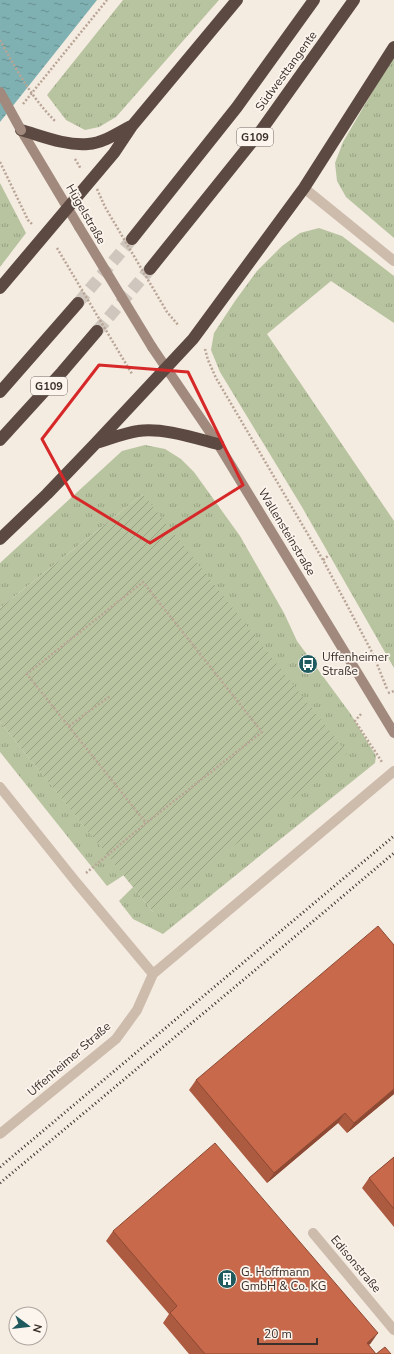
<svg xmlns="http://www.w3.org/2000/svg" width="394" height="1354" viewBox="0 0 394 1354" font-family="'Nunito Sans',sans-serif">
<defs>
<pattern id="grass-tufts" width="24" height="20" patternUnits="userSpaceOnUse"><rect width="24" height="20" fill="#b8c4a0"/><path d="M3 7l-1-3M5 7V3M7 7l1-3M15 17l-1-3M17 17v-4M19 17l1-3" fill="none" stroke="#97a083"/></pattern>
<pattern id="garden-furrows" width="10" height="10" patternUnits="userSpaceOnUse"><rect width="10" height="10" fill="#b8c4a0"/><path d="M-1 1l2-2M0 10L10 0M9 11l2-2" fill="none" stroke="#97a083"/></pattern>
<pattern id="water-ripples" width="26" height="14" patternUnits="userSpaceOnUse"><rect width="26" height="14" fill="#7fb0b2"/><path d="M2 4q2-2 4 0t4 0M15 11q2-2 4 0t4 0" fill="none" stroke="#699091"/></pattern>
</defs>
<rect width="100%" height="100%" fill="#f4ebe1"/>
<path fill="url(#grass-tufts)" d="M123,0H219L116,117L99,127L85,130L66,120L47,95Z
M394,55V238L346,197L337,181L335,163L343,142Z
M0,183L26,233L0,267Z
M319,228L342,236L394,276V323L331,281L267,334L394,521V668L302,507L220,372L211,350L214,333L235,301L257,271L282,246L300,233Z
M145,445L165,449L181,459L194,472L240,536L284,613L297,641L350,713L376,756L375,763L163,934L133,919L119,901L133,887L153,912L143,494L0,608V563L122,451Z
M0,722L124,875L107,886L0,752Z"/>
<path fill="url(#garden-furrows)" d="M143,494L347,753L153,912L0,722V608Z"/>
<path fill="url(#water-ripples)" d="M0,0H97L0,122Z"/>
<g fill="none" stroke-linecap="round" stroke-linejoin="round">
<path stroke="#cfc6bd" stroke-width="12" stroke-dasharray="12 6" stroke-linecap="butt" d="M78,303L132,239
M97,331L150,269"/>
<path stroke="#b9a596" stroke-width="2.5" stroke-dasharray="2 2" stroke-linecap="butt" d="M23,104L107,0
M75,159L81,169
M0,162L28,220L33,225
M205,349L208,360L216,378L323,560L373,654L387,689
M323,560L328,556
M308,664L313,660
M388,693L394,691
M361,714L355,721L382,762
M69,726L110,696
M86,873L146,823L262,732L143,582L27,674L146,823"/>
<path stroke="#cdbbac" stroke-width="10" d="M304,188L394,261
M0,787L76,882L153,974
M0,1134L116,1039L137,1010L153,974L394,771
M313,1233L394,1330"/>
<path stroke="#a18a7d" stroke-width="10" d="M21,130L79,227
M152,347L218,444L394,733"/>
<path stroke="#5c4a42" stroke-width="12" d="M21,130C42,136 66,146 88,144C103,143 118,133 131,126
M132,239L237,107L314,0
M150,269L260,132L354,0
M0,288L114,153L132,126L237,0
M0,392L78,303
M0,440L62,372L97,331
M96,443C110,439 124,433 138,431C161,427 195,438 218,444
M0,539L47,494L95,444L193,339L304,188L394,47"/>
<path stroke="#3b302b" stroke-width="3" stroke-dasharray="1 3" stroke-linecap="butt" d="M0,1167L394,836
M0,1183L266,961L394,853"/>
<path stroke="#b9a596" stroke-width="2.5" stroke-dasharray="2 2" stroke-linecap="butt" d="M0,40C16,69 31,97 55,121
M97,189L105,207L167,312L179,326
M57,248L132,374"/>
<path stroke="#a18a7d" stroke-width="10" d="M0,92L21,130
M79,227L152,347"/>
</g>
<path fill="#ac5a40" d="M394,945V1094L347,1133L338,1123L267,1183L189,1090L196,1080Z
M394,1157V1227L362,1188L369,1178Z
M113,1231L371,1343L369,1345L376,1354H391H189L163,1323L169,1314L106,1241Z"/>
<path fill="#8c4a34" d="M394,1089V1094L347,1133L354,1123Z
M345,1113L338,1123L267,1183L274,1173Z
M378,1333L371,1343L360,1352L367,1343Z"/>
<path fill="#c8694b" stroke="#8c4a34" d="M378,926L394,945V1089L354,1123L345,1113L274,1173L196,1080Z
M215,1143L378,1333L367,1343L376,1354L385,1347L391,1354H205L170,1313L177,1306L113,1231Z
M394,1157V1209L369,1178Z"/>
<path fill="none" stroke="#d62828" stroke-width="3" stroke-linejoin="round" d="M99,365L188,372L243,485L150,543L73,496L42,439Z"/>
<defs>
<symbol id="bus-disc" viewBox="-11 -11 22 22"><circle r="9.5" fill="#1f5a5e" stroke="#fbf5ee"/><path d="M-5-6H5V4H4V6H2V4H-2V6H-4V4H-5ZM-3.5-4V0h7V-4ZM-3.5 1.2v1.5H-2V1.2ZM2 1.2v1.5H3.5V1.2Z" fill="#fff"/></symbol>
<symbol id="building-disc" viewBox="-11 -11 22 22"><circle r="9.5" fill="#1f5a5e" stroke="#fbf5ee"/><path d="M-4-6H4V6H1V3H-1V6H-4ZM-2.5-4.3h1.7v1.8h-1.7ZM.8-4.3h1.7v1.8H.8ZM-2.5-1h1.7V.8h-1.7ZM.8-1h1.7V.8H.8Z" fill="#fff"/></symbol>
</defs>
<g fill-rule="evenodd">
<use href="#bus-disc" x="297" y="653" width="22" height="22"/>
<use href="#building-disc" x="216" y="1268" width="22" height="22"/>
</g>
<g text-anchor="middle" stroke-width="3.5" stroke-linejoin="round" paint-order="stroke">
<g fill="#fbf5ee" stroke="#756b66" stroke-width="1">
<rect x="237" y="128" width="36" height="18" rx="3"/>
<rect x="31" y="377" width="36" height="18" rx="3"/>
</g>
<g font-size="11" font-weight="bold" fill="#3b302b">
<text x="255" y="141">G109</text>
<text x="49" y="390">G109</text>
</g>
<g font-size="12" fill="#3b302b" stroke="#fbf5ee">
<text transform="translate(286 71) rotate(-54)" y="4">Südwesttangente</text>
<text transform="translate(86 214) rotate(60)" y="4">Hügelstraße</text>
<text transform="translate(287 532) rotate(59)" y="4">Wallensteinstraße</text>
<text transform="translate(69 1059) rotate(-41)" y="4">Uffenheimer Straße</text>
<text transform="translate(356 1264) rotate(50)" y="4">Edisonstraße</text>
</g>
<g font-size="12" fill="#3b302b" stroke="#fbf5ee" text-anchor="start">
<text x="322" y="661">Uffenheimer<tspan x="322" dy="14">Straße</tspan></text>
<text x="241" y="1276">G. Hoffmann<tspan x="241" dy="14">GmbH &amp; Co. KG</tspan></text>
</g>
</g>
<g transform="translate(28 1326) rotate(105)"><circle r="19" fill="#fbf5ee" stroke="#aea6a0"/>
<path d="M0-3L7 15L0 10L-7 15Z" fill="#1f5a5e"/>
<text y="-6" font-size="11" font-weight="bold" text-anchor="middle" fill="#3b302b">N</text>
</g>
<path d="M258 1338v6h59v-6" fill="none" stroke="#3b302b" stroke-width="2"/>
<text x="264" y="1338" font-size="12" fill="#3b302b" stroke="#fbf5ee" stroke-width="3" paint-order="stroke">20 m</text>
</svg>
